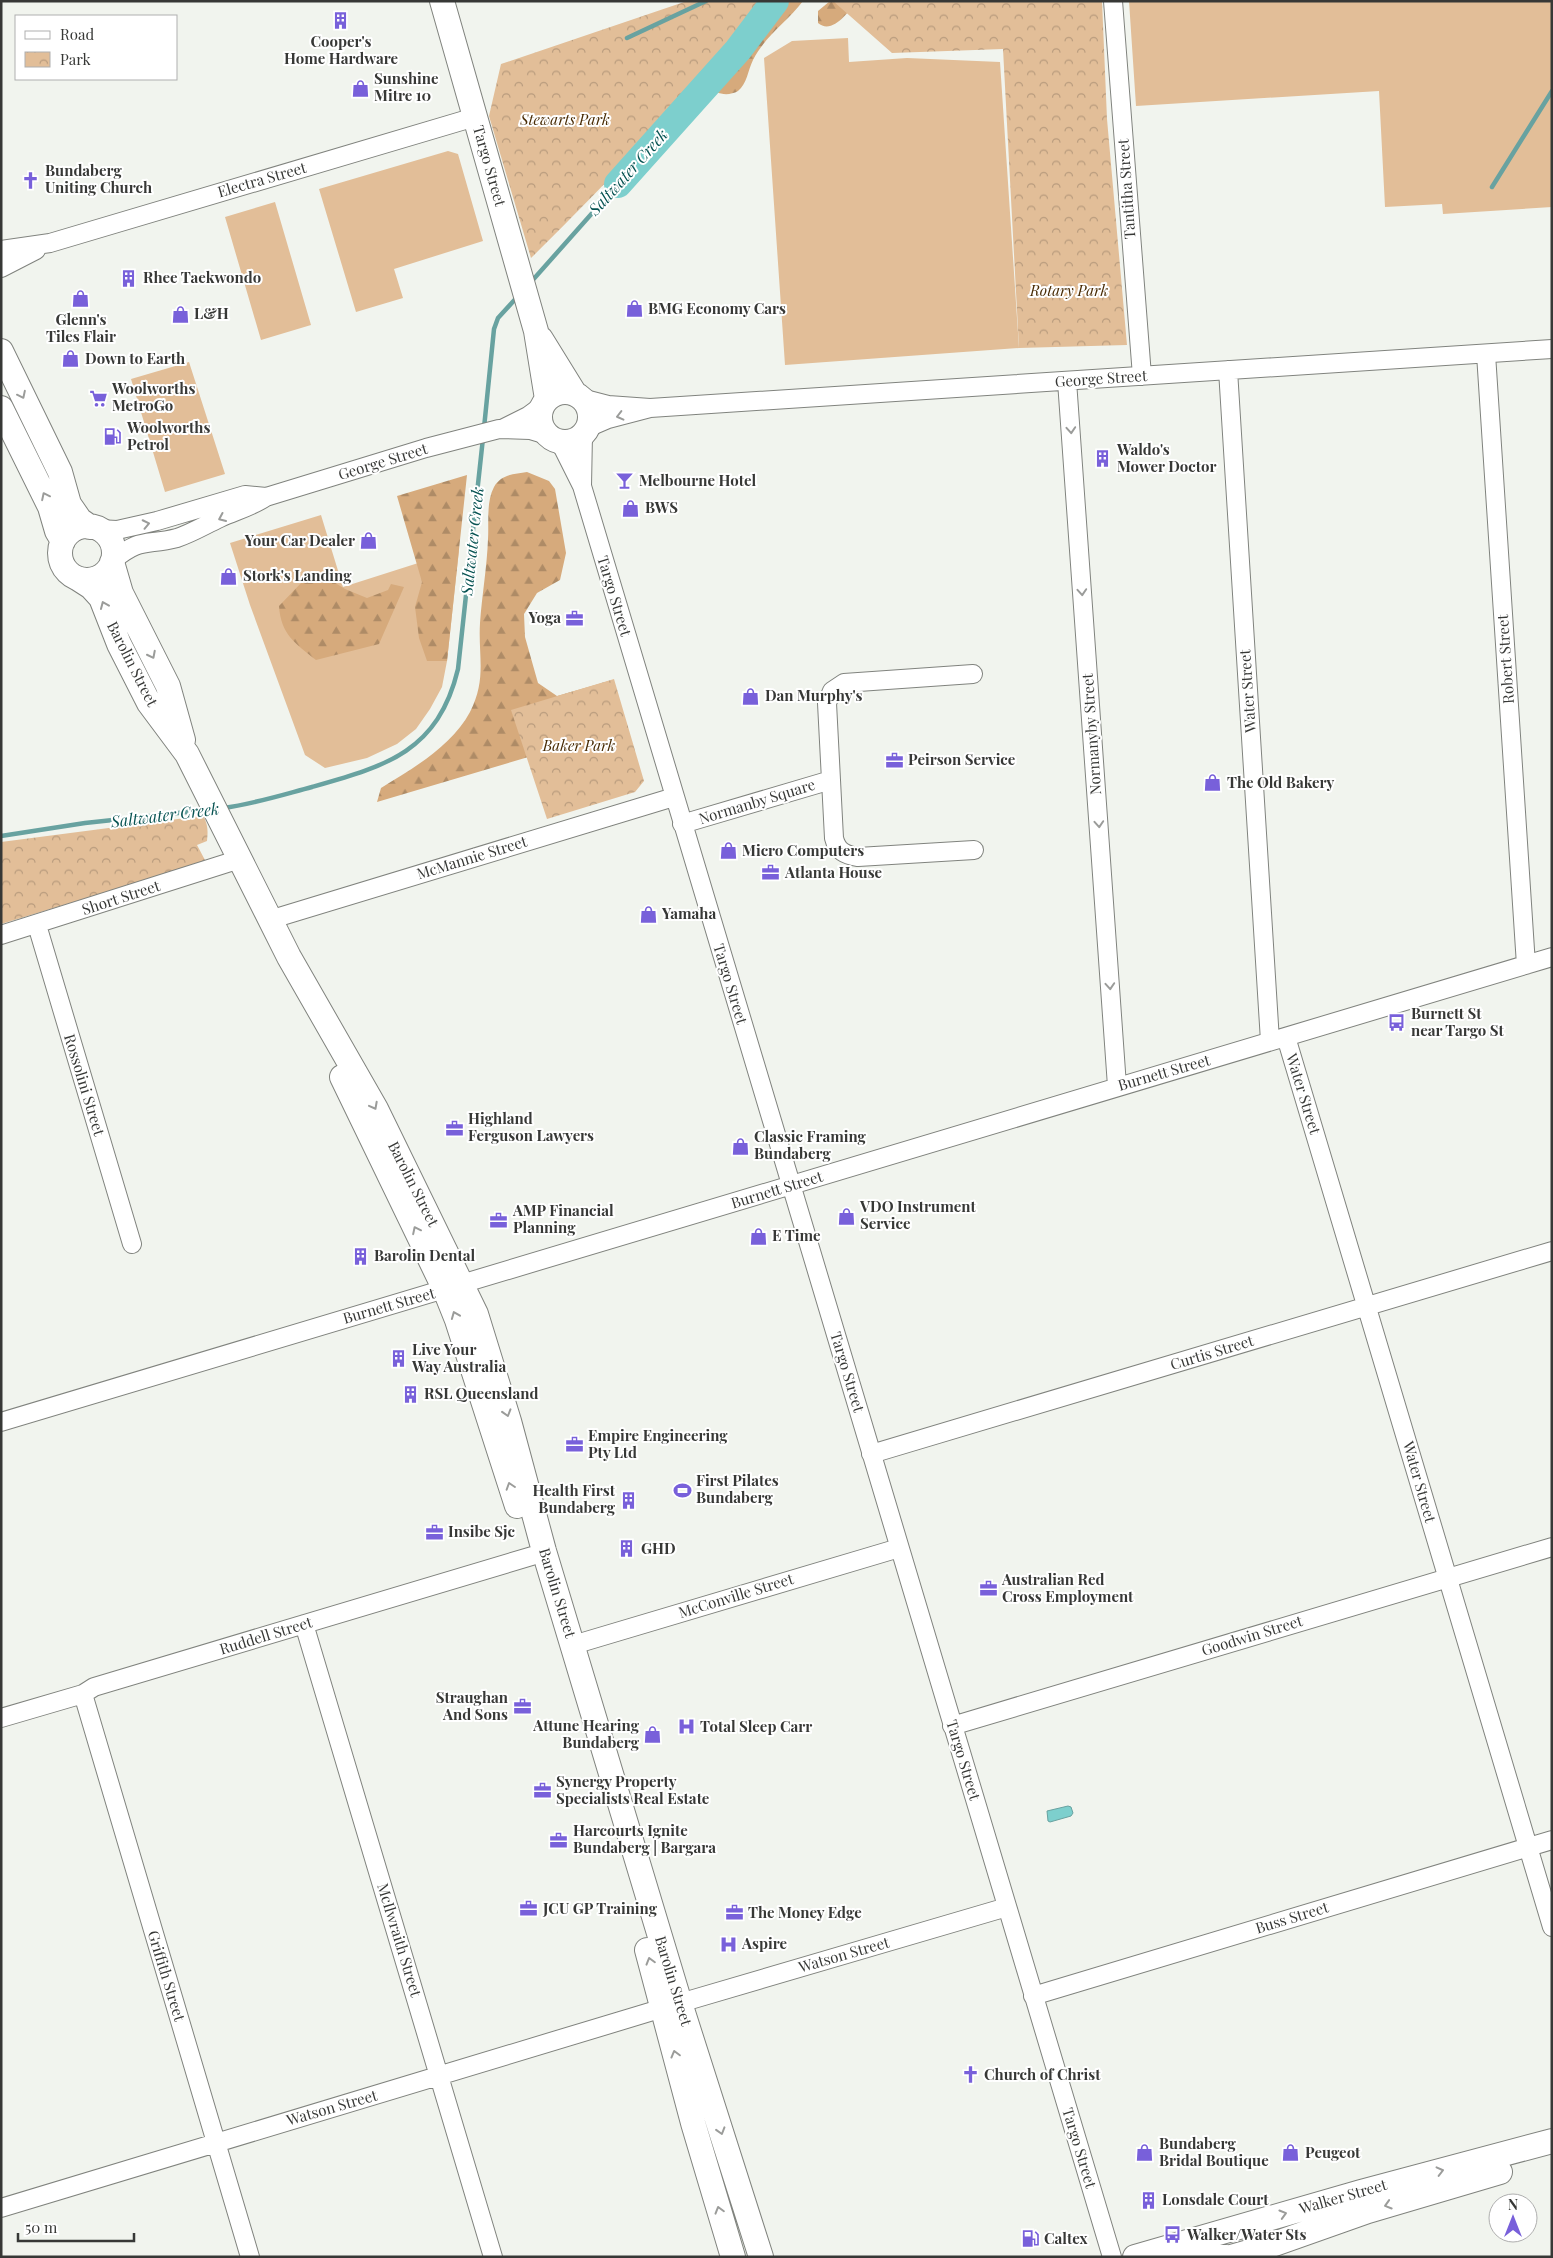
<svg xmlns="http://www.w3.org/2000/svg" width="1553" height="2258" viewBox="0 0 1553 2258" font-family="'Playfair Display',serif">
<defs>
<pattern id="forest-firs" width="22" height="20" patternUnits="userSpaceOnUse" patternTransform="scale(1.25)"><rect width="22" height="20" fill="#d6aa7c"/><path d="M5 1l3.5 6h-7zM16 11l3.5 6h-7z" fill="#ae8b66"/></pattern>
<pattern id="park-crowns" width="20" height="18" patternUnits="userSpaceOnUse" patternTransform="scale(1.25)"><rect width="20" height="18" fill="#e2be98"/><path d="M2 6a3 3 0 1 1 6 0M12 15a3 3 0 1 1 6 0" fill="none" stroke="#b89b7d"/></pattern>
</defs>
<rect width="100%" height="100%" fill="#f1f4ee"/>
<path fill="#e2be98" d="M1129,1H1552V207L1443,214L1442,204L1385,207L1379,91L1136,106Z
M848,38L849,62L907,58L1000,62L1019,348L785,365L764,58L792,41Z
M448,151L458,154L483,241L394,269L403,298L356,312L319,189Z
M275,202L311,325L261,340L225,217Z
M189,362L225,474L165,492L131,379Z
M321,515L343,587L459,550L447,661L442,687L430,709L416,729L397,744L367,758L325,768L305,755L250,605L230,543Z"/>
<path fill="url(#forest-firs)" d="M787,1H803C787,22 765,36 753,60C748,70 747,84 738,91C731,95 723,95 716,92L718,82L722,77L780,13Z
M830,1H856C849,12 832,35 818,23V11Z
M527,472L549,481L555,489L566,553L560,580L537,593L524,614L525,637L538,683L557,696L609,681L552,750L377,802L381,788C413,768 451,747 470,712C487,679 478,656 480,623C482,595 487,567 488,539C489,523 486,502 494,487C501,474 515,474 527,472Z
M467,475L447,661H427L419,638L415,607L422,582L397,496Z
M321,574L345,589L367,598L388,590L391,584L404,587L379,644L316,660C295,643 281,635 279,606L303,581Z"/>
<path fill="url(#park-crowns)" d="M687,1H768C693,91 614,177 531,258L489,116L501,64Z
M833,1H1102L1107,119L1127,345L1019,348L1003,49L892,53Z
M614,679L644,781L635,792L547,819L511,710Z
M201,816L204,817C208,826 208,831 207,841L197,845L206,862L1,924V842Z"/>
<path fill="#7dcfcd" stroke="#68a2a0" d="M1068,1806L1071,1807L1073,1813L1071,1816L1050,1822L1048,1821L1047,1811Z"/>
<g fill="none" stroke-linecap="round" stroke-linejoin="round">
<path stroke="#68a2a0" stroke-width="4.5" d="M627,38L706,1
M1492,187L1552,91
M531,282L618,184
M484,428L494,329L498,318L519,295
M223,808C254,804 282,795 312,787C386,766 438,752 458,669L483,438
M1,836L85,823L206,810"/>
<path stroke="#7dcfcd" stroke-width="28" d="M618,184L738,50L775,1"/>
<defs>
<path id="street" d="M1113,1L1142,376
M1,250L50,243L475,117
M1,268L36,250
M1486,354L1526,965
M1228,370L1270,1041
M1067,381L1117,1086
M581,398L608,405L650,408L608,419L587,428
M650,408L1552,349
M504,428L528,416L543,405
M555,439L563,448L582,486L583,434
M582,486L1112,2257
M98,529L117,530L157,521L245,495L266,497
M112,561C141,537 145,546 177,538C192,533 205,525 220,518C235,511 251,507 266,497L426,448L499,429L530,430L550,436
M973,674L844,683L832,691L827,703L834,838C837,851 845,855 858,857L974,850
M682,824L831,780
M269,920L674,797
M37,925L132,1244
M1,935L240,859
M1286,1037L1552,1927
M1,1422L1552,957
M871,1454L1552,1251
M304,1624L493,2257
M573,1645L899,1548
M83,1694L250,2257
M1,1718L83,1694L94,1687L532,1556
M952,1726L1552,1547
M1033,1996L1552,1840
M680,2003L1007,1907
M1,2208L663,2008"/>
<path id="secondary" d="M442,1L536,331L547,399
M541,339L575,394
M1,351L60,472L69,504L80,520L90,527
M540 417a25 25 0 1 1 50 0a25 25 0 1 1-50 0Z
M1,408L50,507L57,531L63,541
M60 553a27 27 0 1 1 54 0a27 27 0 1 1-54 0Z
M112,562L121,593L168,686L183,740
M77,578L91,587L101,598L119,644L149,703L187,754L289,957L376,1109L476,1314L509,1421L544,1551L680,2003L761,2257
M342,1077L445,1290L457,1320L517,1506
M647,1950L693,2123L733,2257
M1135,2257L1361,2192L1552,2141
M1188,2257H1227
M1231,2257L1266,2247L1368,2211L1500,2172"/>
</defs>
<use href="#street" stroke="#80837e" stroke-width="20"/>
<use href="#secondary" stroke="#80837e" stroke-width="26"/>
<use href="#street" stroke="#fff" stroke-width="18"/>
<use href="#secondary" stroke="#fff" stroke-width="24"/>
</g>
<defs><path id="oneway-chevron" d="M-2-3.5L2.5 0L-2 3.5" fill="none" stroke-width="1.6" stroke-linecap="round" stroke-linejoin="round" transform="scale(1.25)"/></defs>
<g stroke="#9b9c9a">
<use href="#oneway-chevron" transform="translate(22 395) rotate(64)"/>
<use href="#oneway-chevron" transform="translate(620 416) rotate(166)"/>
<use href="#oneway-chevron" transform="translate(1071 430) rotate(86)"/>
<use href="#oneway-chevron" transform="translate(45 496) rotate(-116)"/>
<use href="#oneway-chevron" transform="translate(222 518) rotate(156)"/>
<use href="#oneway-chevron" transform="translate(146 524) rotate(-12)"/>
<use href="#oneway-chevron" transform="translate(1082 592) rotate(86)"/>
<use href="#oneway-chevron" transform="translate(104 605) rotate(-113)"/>
<use href="#oneway-chevron" transform="translate(152 655) rotate(63)"/>
<use href="#oneway-chevron" transform="translate(1099 824) rotate(86)"/>
<use href="#oneway-chevron" transform="translate(1110 986) rotate(86)"/>
<use href="#oneway-chevron" transform="translate(374 1106) rotate(62)"/>
<use href="#oneway-chevron" transform="translate(416 1230) rotate(-116)"/>
<use href="#oneway-chevron" transform="translate(455 1315) rotate(-112)"/>
<use href="#oneway-chevron" transform="translate(507 1413) rotate(73)"/>
<use href="#oneway-chevron" transform="translate(510 1486) rotate(-108)"/>
<use href="#oneway-chevron" transform="translate(650 1961) rotate(-106)"/>
<use href="#oneway-chevron" transform="translate(675 2054) rotate(-105)"/>
<use href="#oneway-chevron" transform="translate(721 2131) rotate(73)"/>
<use href="#oneway-chevron" transform="translate(1440 2171) rotate(-14)"/>
<use href="#oneway-chevron" transform="translate(1388 2205) rotate(163)"/>
<use href="#oneway-chevron" transform="translate(719 2210) rotate(-106)"/>
<use href="#oneway-chevron" transform="translate(1283 2214) rotate(-16)"/>
</g>
<defs>
<symbol id="building-bare" viewBox="-9 -9 18 18"><path d="M-4-6H4V6H1V3H-1V6H-4ZM-2.5-4.3h1.7v1.8h-1.7ZM.8-4.3h1.7v1.8H.8ZM-2.5-1h1.7V.8h-1.7ZM.8-1h1.7V.8H.8Z" fill="#7860da" stroke="#fff" stroke-width="2.5" paint-order="stroke"/></symbol>
<symbol id="shop-bare" viewBox="-9 -9 18 18"><path d="M-5-2.5h2.3a2.7 3.5 0 0 1 5.4 0H5L5.5 6h-11ZM-1.5-2.5h3a1.5 2.3 0 0 0-3 0Z" fill="#7860da" stroke="#fff" stroke-width="2.5" paint-order="stroke"/></symbol>
<symbol id="church-bare" viewBox="-9 -9 18 18"><path d="M-1.2-6h2.4v3.5h3.3v2.4h-3.3V6h-2.4V-.1h-3.3v-2.4h3.3Z" fill="#7860da" stroke="#fff" stroke-width="2.5" paint-order="stroke"/></symbol>
<symbol id="supermarket-bare" viewBox="-9 -9 18 18"><path d="M-6-5.5h2.5l.6 2H6L4.5 2H-2.5L-4.4-4H-6ZM-1.5 3.2a1.3 1.3 0 1 0 .1 0ZM3 3.2a1.3 1.3 0 1 0 .1 0Z" fill="#7860da" stroke="#fff" stroke-width="2.5" paint-order="stroke"/></symbol>
<symbol id="fuel-bare" viewBox="-9 -9 18 18"><path d="M-5.5-6h7V0h2V4h1.3V-2.5L3-4.5l.8-.8L6-3V5H2.5V1h-1V6h-7ZM-4.2-4.7v3.2H.2V-4.7Z" fill="#7860da" stroke="#fff" stroke-width="2.5" paint-order="stroke"/></symbol>
<symbol id="bar-bare" viewBox="-9 -9 18 18"><path d="M-6-5H6L.8 .8V4.5H3.5V6h-7V4.5H-.8V.8Z" fill="#7860da" stroke="#fff" stroke-width="2.5" paint-order="stroke"/></symbol>
<symbol id="office-bare" viewBox="-9 -9 18 18"><path d="M-6-3h4V-5.5h4V-3h4V5H-6ZM-1-4.5V-3h2v-1.5ZM-6 0V1H6V0Z" fill="#7860da" stroke="#fff" stroke-width="2.5" paint-order="stroke"/></symbol>
<symbol id="bus-bare" viewBox="-9 -9 18 18"><path d="M-5-6H5V4H4V6H2V4H-2V6H-4V4H-5ZM-3.5-4V0h7V-4ZM-3.5 1.2v1.5H-2V1.2ZM2 1.2v1.5H3.5V1.2Z" fill="#7860da" stroke="#fff" stroke-width="2.5" paint-order="stroke"/></symbol>
<symbol id="stadium-bare" viewBox="-9 -9 18 18"><path d="M0-5a6.5 5 0 1 0 0 10a6.5 5 0 1 0 0-10ZM-3.5-1.8h7v3.6h-7Z" fill="#7860da" stroke="#fff" stroke-width="2.5" paint-order="stroke"/></symbol>
<symbol id="hospital-bare" viewBox="-9 -9 18 18"><path d="M-5-5h3v3.5h4V-5h3V5h-3V1.5h-4V5h-3Z" fill="#7860da" stroke="#fff" stroke-width="2.5" paint-order="stroke"/></symbol>
</defs>
<g fill-rule="evenodd">
<use href="#building-bare" x="328" y="8" width="25" height="25"/>
<use href="#shop-bare" x="348" y="76" width="25" height="25"/>
<use href="#church-bare" x="18" y="168" width="25" height="25"/>
<use href="#building-bare" x="116" y="266" width="25" height="25"/>
<use href="#shop-bare" x="68" y="286" width="25" height="25"/>
<use href="#shop-bare" x="622" y="296" width="25" height="25"/>
<use href="#shop-bare" x="168" y="302" width="25" height="25"/>
<use href="#shop-bare" x="58" y="346" width="25" height="25"/>
<use href="#supermarket-bare" x="86" y="386" width="25" height="25"/>
<use href="#fuel-bare" x="100" y="424" width="25" height="25"/>
<use href="#building-bare" x="1090" y="446" width="25" height="25"/>
<use href="#bar-bare" x="612" y="468" width="25" height="25"/>
<use href="#shop-bare" x="618" y="496" width="25" height="25"/>
<use href="#shop-bare" x="356" y="528" width="25" height="25"/>
<use href="#shop-bare" x="216" y="564" width="25" height="25"/>
<use href="#office-bare" x="562" y="606" width="25" height="25"/>
<use href="#shop-bare" x="738" y="684" width="25" height="25"/>
<use href="#office-bare" x="882" y="748" width="25" height="25"/>
<use href="#shop-bare" x="1200" y="770" width="25" height="25"/>
<use href="#shop-bare" x="716" y="838" width="25" height="25"/>
<use href="#office-bare" x="758" y="860" width="25" height="25"/>
<use href="#shop-bare" x="636" y="902" width="25" height="25"/>
<use href="#bus-bare" x="1384" y="1010" width="25" height="25"/>
<use href="#office-bare" x="442" y="1116" width="25" height="25"/>
<use href="#shop-bare" x="728" y="1134" width="25" height="25"/>
<use href="#shop-bare" x="834" y="1204" width="25" height="25"/>
<use href="#office-bare" x="486" y="1208" width="25" height="25"/>
<use href="#shop-bare" x="746" y="1224" width="25" height="25"/>
<use href="#building-bare" x="348" y="1244" width="25" height="25"/>
<use href="#building-bare" x="386" y="1346" width="25" height="25"/>
<use href="#building-bare" x="398" y="1382" width="25" height="25"/>
<use href="#office-bare" x="562" y="1432" width="25" height="25"/>
<use href="#stadium-bare" x="670" y="1478" width="25" height="25"/>
<use href="#building-bare" x="616" y="1488" width="25" height="25"/>
<use href="#office-bare" x="422" y="1520" width="25" height="25"/>
<use href="#building-bare" x="614" y="1536" width="25" height="25"/>
<use href="#office-bare" x="976" y="1576" width="25" height="25"/>
<use href="#office-bare" x="510" y="1694" width="25" height="25"/>
<use href="#hospital-bare" x="674" y="1714" width="25" height="25"/>
<use href="#shop-bare" x="640" y="1722" width="25" height="25"/>
<use href="#office-bare" x="530" y="1778" width="25" height="25"/>
<use href="#office-bare" x="546" y="1828" width="25" height="25"/>
<use href="#office-bare" x="516" y="1896" width="25" height="25"/>
<use href="#office-bare" x="722" y="1900" width="25" height="25"/>
<use href="#hospital-bare" x="716" y="1932" width="25" height="25"/>
<use href="#church-bare" x="958" y="2062" width="25" height="25"/>
<use href="#shop-bare" x="1132" y="2140" width="25" height="25"/>
<use href="#shop-bare" x="1278" y="2140" width="25" height="25"/>
<use href="#building-bare" x="1136" y="2188" width="25" height="25"/>
<use href="#bus-bare" x="1160" y="2222" width="25" height="25"/>
<use href="#fuel-bare" x="1018" y="2226" width="25" height="25"/>
</g>
<g text-anchor="middle" stroke-width="4" stroke-linejoin="round" paint-order="stroke">
<g font-size="15" font-weight="bold" fill="#373836" stroke="#fff" text-anchor="start">
<text x="341" y="47" text-anchor="middle">Cooper's<tspan x="341" dy="17">Home Hardware</tspan></text>
<text x="374" y="84">Sunshine<tspan x="374" dy="17">Mitre 10</tspan></text>
<text x="45" y="176">Bundaberg<tspan x="45" dy="17">Uniting Church</tspan></text>
<text x="143" y="283">Rhee Taekwondo</text>
<text x="648" y="314">BMG Economy Cars</text>
<text x="194" y="319">L&amp;H</text>
<text x="81" y="325" text-anchor="middle">Glenn's<tspan x="81" dy="17">Tiles Flair</tspan></text>
<text x="85" y="364">Down to Earth</text>
<text x="112" y="394">Woolworths<tspan x="112" dy="17">MetroGo</tspan></text>
<text x="127" y="433">Woolworths<tspan x="127" dy="17">Petrol</tspan></text>
<text x="1117" y="455">Waldo's<tspan x="1117" dy="17">Mower Doctor</tspan></text>
<text x="639" y="486">Melbourne Hotel</text>
<text x="645" y="513">BWS</text>
<text x="355" y="546" text-anchor="end">Your Car Dealer</text>
<text x="243" y="581">Stork's Landing</text>
<text x="561" y="623" text-anchor="end">Yoga</text>
<text x="765" y="701">Dan Murphy's</text>
<text x="908" y="765">Peirson Service</text>
<text x="1227" y="788">The Old Bakery</text>
<text x="742" y="856">Micro Computers</text>
<text x="785" y="878">Atlanta House</text>
<text x="662" y="919">Yamaha</text>
<text x="1411" y="1019">Burnett St<tspan x="1411" dy="17">near Targo St</tspan></text>
<text x="468" y="1124">Highland<tspan x="468" dy="17">Ferguson Lawyers</tspan></text>
<text x="754" y="1142">Classic Framing<tspan x="754" dy="17">Bundaberg</tspan></text>
<text x="860" y="1212">VDO Instrument<tspan x="860" dy="17">Service</tspan></text>
<text x="513" y="1216">AMP Financial<tspan x="513" dy="17">Planning</tspan></text>
<text x="772" y="1241">E Time</text>
<text x="374" y="1261">Barolin Dental</text>
<text x="412" y="1355">Live Your<tspan x="412" dy="17">Way Australia</tspan></text>
<text x="424" y="1399">RSL Queensland</text>
<text x="588" y="1441">Empire Engineering<tspan x="588" dy="17">Pty Ltd</tspan></text>
<text x="696" y="1486">First Pilates<tspan x="696" dy="17">Bundaberg</tspan></text>
<text x="615" y="1496" text-anchor="end">Health First<tspan x="615" dy="17">Bundaberg</tspan></text>
<text x="448" y="1537">Insibe Sjc</text>
<text x="641" y="1554">GHD</text>
<text x="1002" y="1585">Australian Red<tspan x="1002" dy="17">Cross Employment</tspan></text>
<text x="508" y="1703" text-anchor="end">Straughan<tspan x="508" dy="17">And Sons</tspan></text>
<text x="639" y="1731" text-anchor="end">Attune Hearing<tspan x="639" dy="17">Bundaberg</tspan></text>
<text x="700" y="1732">Total Sleep Carr</text>
<text x="556" y="1787">Synergy Property<tspan x="556" dy="17">Specialists Real Estate</tspan></text>
<text x="573" y="1836">Harcourts Ignite<tspan x="573" dy="17">Bundaberg | Bargara</tspan></text>
<text x="543" y="1914">JCU GP Training</text>
<text x="748" y="1918">The Money Edge</text>
<text x="742" y="1949">Aspire</text>
<text x="984" y="2080">Church of Christ</text>
<text x="1159" y="2149">Bundaberg<tspan x="1159" dy="17">Bridal Boutique</tspan></text>
<text x="1305" y="2158">Peugeot</text>
<text x="1162" y="2205">Lonsdale Court</text>
<text x="1187" y="2240">Walker/Water Sts</text>
<text x="1044" y="2244">Caltex</text>
</g>
<g font-size="15" font-style="italic" fill="#482b04" stroke="#fff">
<text x="565" y="125">Stewarts Park</text>
<text x="1069" y="296">Rotary Park</text>
<text x="579" y="751">Baker Park</text>
</g>
<g font-size="15" fill="#373836" stroke="#fff">
<text transform="translate(489 166) rotate(74)" y="5">Targo Street</text>
<text transform="translate(262 180) rotate(-16)" y="5">Electra Street</text>
<text transform="translate(1127 189) rotate(-94)" y="5">Tantitha Street</text>
<text transform="translate(1101 379) rotate(-4)" y="5">George Street</text>
<text transform="translate(383 462) rotate(-17)" y="5">George Street</text>
<text transform="translate(614 596) rotate(73)" y="5">Targo Street</text>
<text transform="translate(1506 659) rotate(-94)" y="5">Robert Street</text>
<text transform="translate(132 664) rotate(63)" y="5">Barolin Street</text>
<text transform="translate(1248 691) rotate(-94)" y="5">Water Street</text>
<text transform="translate(1092 734) rotate(-94)" y="5">Normanyby Street</text>
<text transform="translate(757 802) rotate(-17)" y="5">Normanby Square</text>
<text transform="translate(472 858) rotate(-17)" y="5">McMannie Street</text>
<text transform="translate(121 898) rotate(-18)" y="5">Short Street</text>
<text transform="translate(730 984) rotate(73)" y="5">Targo Street</text>
<text transform="translate(1164 1073) rotate(-16)" y="5">Burnett Street</text>
<text transform="translate(84 1085) rotate(73)" y="5">Rossolini Street</text>
<text transform="translate(1303 1094) rotate(73)" y="5">Water Street</text>
<text transform="translate(413 1184) rotate(63)" y="5">Barolin Street</text>
<text transform="translate(777 1190) rotate(-17)" y="5">Burnett Street</text>
<text transform="translate(389 1306) rotate(-16)" y="5">Burnett Street</text>
<text transform="translate(1212 1353) rotate(-17)" y="5">Curtis Street</text>
<text transform="translate(847 1372) rotate(73)" y="5">Targo Street</text>
<text transform="translate(1419 1482) rotate(74)" y="5">Water Street</text>
<text transform="translate(557 1593) rotate(73)" y="5">Barolin Street</text>
<text transform="translate(736 1596) rotate(-17)" y="5">McConville Street</text>
<text transform="translate(266 1636) rotate(-17)" y="5">Ruddell Street</text>
<text transform="translate(1252 1636) rotate(-17)" y="5">Goodwin Street</text>
<text transform="translate(963 1760) rotate(73)" y="5">Targo Street</text>
<text transform="translate(1292 1918) rotate(-17)" y="5">Buss Street</text>
<text transform="translate(399 1940) rotate(73)" y="5">McIlwraith Street</text>
<text transform="translate(844 1955) rotate(-16)" y="5">Watson Street</text>
<text transform="translate(166 1976) rotate(73)" y="5">Griffith Street</text>
<text transform="translate(673 1981) rotate(73)" y="5">Barolin Street</text>
<text transform="translate(332 2108) rotate(-16)" y="5">Watson Street</text>
<text transform="translate(1079 2148) rotate(73)" y="5">Targo Street</text>
<text transform="translate(1343 2197) rotate(-16)" y="5">Walker Street</text>
</g>
<g font-size="16" font-style="italic" fill="#075352" stroke="#fff">
<text transform="translate(628 172) rotate(-48)" y="6">Saltwater Creek</text>
<text transform="translate(472 541) rotate(-84)" y="6">Saltwater Creek</text>
<text transform="translate(165 815) rotate(-7)" y="6">Saltwater Creek</text>
</g>
</g>
<rect width="1553" height="2258" fill="none" stroke="#373836" stroke-width="5"/>
<rect x="15" y="15" width="162" height="65" fill="#ffffff" stroke="#afafaf"/>
<rect x="25" y="31" width="25" height="8" fill="#ffffff" stroke="#afafaf"/>
<text x="60" y="40" font-size="15" fill="#373836">Road</text>
<rect x="25" y="52" width="25" height="15" fill="url(#park-crowns)" stroke="#afafaf"/>
<text x="60" y="65" font-size="15" fill="#373836">Park</text>
<g transform="translate(1513 2218)"><circle r="24" fill="#ffffff" stroke="#afafaf"/>
<path d="M0-4L9 19L0 12L-9 19Z" fill="#7860da"/>
<text y="-8" font-size="14" font-weight="bold" text-anchor="middle" fill="#373836">N</text>
</g>
<path d="M18 2233v8h116v-8" fill="none" stroke="#373836" stroke-width="2.5"/>
<text x="25" y="2233" font-size="15" fill="#373836" stroke="#ffffff" stroke-width="4" paint-order="stroke">50 m</text>
</svg>
